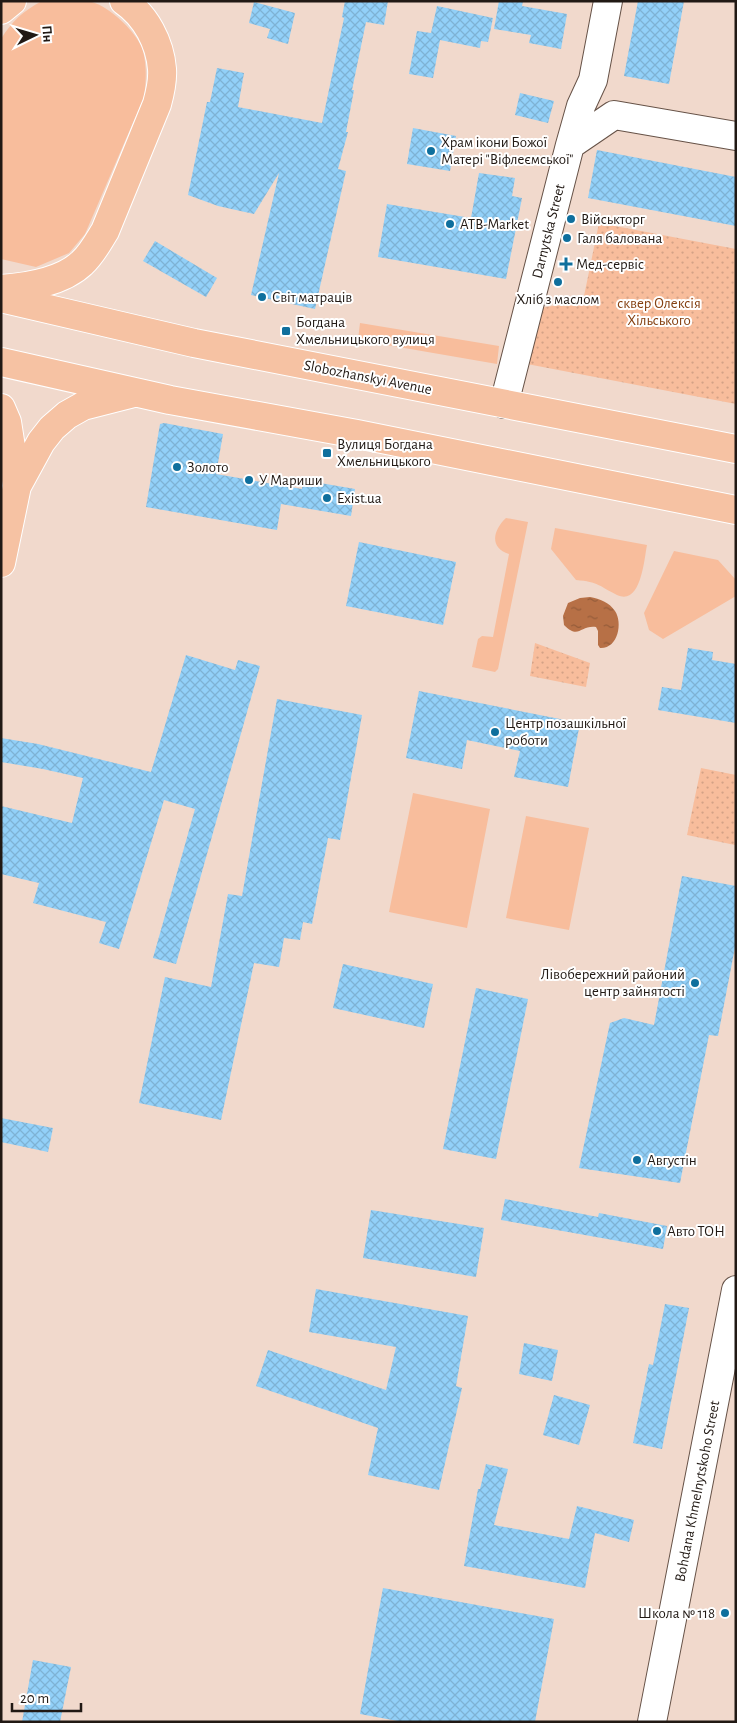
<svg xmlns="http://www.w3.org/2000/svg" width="737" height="1723" viewBox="0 0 737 1723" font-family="'Alegreya Sans',sans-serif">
<defs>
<pattern id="park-dots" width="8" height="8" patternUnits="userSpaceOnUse" patternTransform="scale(1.25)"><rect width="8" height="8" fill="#f8bd9c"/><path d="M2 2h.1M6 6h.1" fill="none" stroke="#d4a286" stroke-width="1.8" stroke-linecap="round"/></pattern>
<pattern id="water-ripples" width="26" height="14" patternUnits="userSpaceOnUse" patternTransform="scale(1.25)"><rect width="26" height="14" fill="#b77046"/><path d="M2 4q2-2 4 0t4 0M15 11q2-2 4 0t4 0" fill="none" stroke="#945b39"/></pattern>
<pattern id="building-cross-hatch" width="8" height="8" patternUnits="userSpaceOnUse" patternTransform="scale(1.25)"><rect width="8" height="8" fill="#92d0f8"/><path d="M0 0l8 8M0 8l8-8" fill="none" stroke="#7eb2d4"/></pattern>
</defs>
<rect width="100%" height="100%" fill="#f1d9cc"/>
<path fill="#f8bd9c" d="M42,1C57,1 77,0 92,2C110,7 138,33 143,51C147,67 146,82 144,97L85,234L69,253L36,267L1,259V39C12,21 23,11 42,1Z
M360,323L499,346L497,364L358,340Z
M506,518L528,522L498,669L495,672L472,667L478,639L482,636L493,637L509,554C489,548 493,530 506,518Z
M555,528L647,545C644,560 641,606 617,595C599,586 599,582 576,580L551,549Z
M674,551L718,560L736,580V596L663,639L649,630L644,613Z
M413,793L490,809L467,928L389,912Z
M526,816L589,828L569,930L506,918Z"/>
<path fill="url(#park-dots)" d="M599,223L736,249V404L527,364L540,308L583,301Z
M535,643L590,663L586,687L530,676Z
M701,768L736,775L735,845L687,835Z"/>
<path fill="url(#water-ripples)" d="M590,597C600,599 609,602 615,611C623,623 618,649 600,648L598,645V631L596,627C580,625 579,640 564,625L563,616L568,603L580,598Z"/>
<path fill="url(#building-cross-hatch)" d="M345,1H388L384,25L366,22L352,90H354L346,132H348L338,169L346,171L315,309L251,295L279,173L254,214L218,206L188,195L207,102H210L217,68L244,73L238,107L322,123L344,18L342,17Z
M499,1H523L522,6L567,14L561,49L529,43L531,35L494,29Z
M638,1H684L669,84L624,76Z
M254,2L295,13L288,44L267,38L270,29L249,23Z
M437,6L493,18L488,42L481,41L480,48L440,40L433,78L409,74L417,31L431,33Z
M520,93L554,101L548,123L515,115Z
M413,128L456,136L450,171L407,164Z
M597,150L736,177V226L588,198Z
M479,173L515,178L512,196L522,198L506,279L378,257L387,204L471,218Z
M155,241L217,278L206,297L143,261Z
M164,423L223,434L216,474L302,489L303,480L355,489L351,516L281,504L277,530L146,507L160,424Z
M359,542L456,562L443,625L346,606Z
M688,648L713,652L712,660L736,664V723L658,710L662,687L681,690Z
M186,655L235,670L238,660L260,666L176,964L153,958L195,809L164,800L119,949L99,943L106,922L33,903L39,883L1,874V806L72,823L83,778L43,769L1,762V738L38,744L151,772Z
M419,691L580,723L568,787L514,777L520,751L467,740L462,769L406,758Z
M277,699L362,715L340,840L328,838L312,924L303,922L300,940L284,938L279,967L254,963L221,1120L139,1103L165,977L211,987L228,894L242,896Z
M682,876L736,886V942L718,1036L709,1035L680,1183L579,1168L610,1023L624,1018L654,1025Z
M343,964L433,984L424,1028L333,1008Z
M476,988L528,999L496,1159L443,1149Z
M1,1118L53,1128L48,1152L1,1142Z
M505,1199L598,1217L599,1213L667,1226L663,1249L501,1220Z
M371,1210L484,1228L476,1277L363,1258Z
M316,1289L468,1316L456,1386L462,1388L439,1490L368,1475L378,1428L256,1386L268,1350L386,1390L396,1347L309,1332Z
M665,1304L689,1308L662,1449L633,1443L649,1364L653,1365Z
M524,1343L558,1350L552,1381L519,1374Z
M554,1395L590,1405L579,1445L543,1435Z
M486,1464L508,1469L494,1525L569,1539L577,1506L634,1520L629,1542L595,1533L585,1588L464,1566L478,1489H480Z
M383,1588L554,1619L535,1722H403L360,1714Z
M33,1660L71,1667L60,1722H22Z"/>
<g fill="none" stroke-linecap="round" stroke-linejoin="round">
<defs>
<path id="street" d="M570,145L614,115L736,136
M504,404L570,145L581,106L593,80L608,1"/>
<path id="secondary" d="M652,1722L736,1290"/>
<path id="primary" d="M1,10L12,1
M1,289C28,287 62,282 82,263C92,254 98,242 105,231L157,104C160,93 163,81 162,69C160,43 146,16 124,1
M1,298L194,343L736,449
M1,362L170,400L357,434L736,510
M1,408L7,422L17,486
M1,563L17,486L41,442L52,428L67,415L83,406L130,394"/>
</defs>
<use href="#street" stroke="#665247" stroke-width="30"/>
<use href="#secondary" stroke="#665247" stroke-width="30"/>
<use href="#primary" stroke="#fff" stroke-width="30"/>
<use href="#street" stroke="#fff" stroke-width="28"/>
<use href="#secondary" stroke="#fff" stroke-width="28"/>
<use href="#primary" stroke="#f6c2a3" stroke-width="28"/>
</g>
<g fill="#0f6f9d" stroke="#fff" stroke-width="2">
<circle cx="431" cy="151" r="5"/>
<circle cx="571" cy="219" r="5"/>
<circle cx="450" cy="224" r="5"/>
<circle cx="567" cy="238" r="5"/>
<path d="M563.5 256.5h5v5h5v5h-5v5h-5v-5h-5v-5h5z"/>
<circle cx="558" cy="282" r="5"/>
<circle cx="262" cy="297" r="5"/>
<rect x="281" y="326" width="10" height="10" rx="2.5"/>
<rect x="322" y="448" width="10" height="10" rx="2.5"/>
<circle cx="177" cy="467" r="5"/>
<circle cx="249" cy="480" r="5"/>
<circle cx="327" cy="498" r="5"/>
<circle cx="495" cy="732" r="5"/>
<circle cx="695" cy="983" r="5"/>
<circle cx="637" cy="1160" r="5"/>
<circle cx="657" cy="1231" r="5"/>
<circle cx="725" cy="1613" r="5"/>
</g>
<g text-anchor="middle" stroke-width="4" stroke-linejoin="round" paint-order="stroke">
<g font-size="15" fill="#211914" stroke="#fff" text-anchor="start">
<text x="441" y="147">Храм ікони Божої<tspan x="441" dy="17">Матері "Віфлеємської"</tspan></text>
<text x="581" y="224">Військторг</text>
<text x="460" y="229">ATB-Market</text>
<text x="577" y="243">Галя балована</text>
<text x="576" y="269">Мед-сервіс</text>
<text x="272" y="302">Світ матраців</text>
<text x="558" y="304" text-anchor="middle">Хліб з маслом</text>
<text x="296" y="327">Богдана<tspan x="296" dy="17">Хмельницького вулиця</tspan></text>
<text x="337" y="449">Вулиця Богдана<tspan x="337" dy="17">Хмельницького</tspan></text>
<text x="187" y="472">Золото</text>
<text x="259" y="485">У Мариши</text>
<text x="337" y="503">Exist.ua</text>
<text x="505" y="728">Центр позашкільної<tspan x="505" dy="17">роботи</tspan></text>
<text x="685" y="979" text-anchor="end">Лівобережний районий<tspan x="685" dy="17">центр зайнятості</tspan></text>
<text x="647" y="1165">Августін</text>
<text x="667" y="1236">Авто ТОН</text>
<text x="715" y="1618" text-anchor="end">Школа № 118</text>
</g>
<g font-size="15" fill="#211914" stroke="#fff">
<text transform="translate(548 231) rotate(-76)" y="5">Darnytska Street</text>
<text transform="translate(368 377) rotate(11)" y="5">Slobozhanskyi Avenue</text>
<text transform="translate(697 1491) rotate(-79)" y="5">Bohdana Khmelnytskoho Street</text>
</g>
<g font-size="15" fill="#854112" stroke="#fff">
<text x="659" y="308">сквер Олексія<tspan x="659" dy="17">Хільського</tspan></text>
</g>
</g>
<rect width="737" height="1723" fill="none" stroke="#211914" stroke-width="5"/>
<g transform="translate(35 35) rotate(85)" stroke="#ffffff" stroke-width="4" paint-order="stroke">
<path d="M0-4L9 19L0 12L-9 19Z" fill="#211914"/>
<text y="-8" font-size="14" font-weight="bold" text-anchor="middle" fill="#211914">Пн</text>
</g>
<path d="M12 1703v8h69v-8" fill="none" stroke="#211914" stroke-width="2.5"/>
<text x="20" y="1703" font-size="15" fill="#211914" stroke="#ffffff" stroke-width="4" paint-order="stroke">20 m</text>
</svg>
